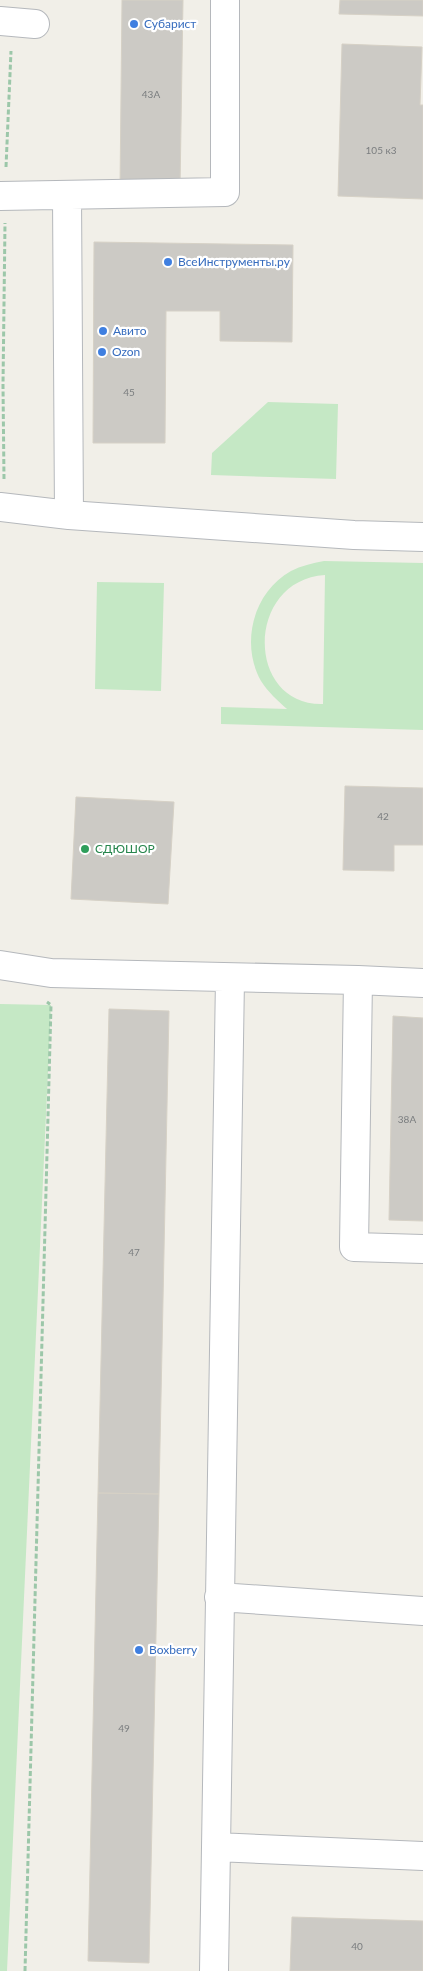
<svg xmlns="http://www.w3.org/2000/svg" width="423" height="1971" viewBox="0 0 423 1971" font-family="Lato,sans-serif">
<rect width="100%" height="100%" fill="#f1efe8"/>
<path fill="#c5e8c5" fill-rule="evenodd" d="M268,402L338,404L336,479L211,475L212,453Z
M324,561L423,563V730L221,724V707L287,709C278,701 268,692 261,681C240,644 253,592 291,571C301,566 312,563 324,561ZM325,575L323,704C245,706 245,580 325,575Z
M97,582L164,583L161,691L95,689Z
M0,1004L51,1005L7,1971H0Z"/>
<path fill="#cccac5" stroke="#d6d1c6" d="M122,0H183L180,189L120,188Z
M340,0H423V16L339,14Z
M342,44L422,47L420,105H423V199L338,196Z
M94,242L293,245L292,342L220,341V311H166L165,443H93Z
M345,786L423,788V845H394V871L343,870Z
M76,797L174,802L168,904L71,899Z
M109,1009L169,1011L159,1494L98,1493Z
M393,1016L423,1018V1221L389,1220Z
M98,1493L159,1494L149,1963L88,1961Z
M292,1917L423,1921V1971H290Z"/>
<g fill="none" stroke-linecap="round" stroke-linejoin="round">
<defs>
<path id="minor" d="M0,21L35,24
M0,196L225,192V0
M67,196L69,515
M0,507L69,515L354,535L423,537
M0,965L51,973L358,980L423,983
M358,980L354,1247L423,1249
M219,1597L423,1611
M216,1847L423,1856
M214,1971L230,979"/>
</defs>
<use href="#minor" stroke="#b5b8bc" stroke-width="30"/>
<path stroke="#9cc7a9" stroke-width="3" stroke-dasharray="5 2.5" stroke-linecap="butt" d="M6,167L11,51
M4,479L3,385L5,223
M25,1971L51,1005L47,1002"/>
<use href="#minor" stroke="#fff" stroke-width="28"/>
</g>
<g fill="#3f7fe0" stroke="#fff" stroke-width="2">
<circle cx="134" cy="24" r="5"/>
<circle cx="168" cy="262" r="5"/>
<circle cx="103" cy="331" r="5"/>
<circle cx="102" cy="352" r="5"/>
<circle cx="139" cy="1650" r="5"/>
</g>
<circle fill="#2e9e5b" stroke="#fff" stroke-width="2" cx="85" cy="849" r="5"/>
<g text-anchor="middle" stroke-width="4.5" stroke-linejoin="round" paint-order="stroke">
<g font-size="10" fill="#7a7d7f">
<text x="151" y="98">43А</text>
<text x="381" y="154">105 к3</text>
<text x="129" y="396">45</text>
<text x="383" y="820">42</text>
<text x="407" y="1123">38А</text>
<text x="134" y="1256">47</text>
<text x="124" y="1732">49</text>
<text x="357" y="1950">40</text>
</g>
<g font-size="12" fill="#366cbe" stroke="#fff" text-anchor="start">
<text x="144" y="28">Субарист</text>
<text x="178" y="266">ВсеИнструменты.ру</text>
<text x="113" y="335">Авито</text>
<text x="112" y="356">Ozon</text>
<text x="149" y="1654">Boxberry</text>
</g>
<g font-size="12" fill="#27864d" stroke="#fff" text-anchor="start">
<text x="95" y="853">СДЮШОР</text>
</g>
</g>
</svg>
